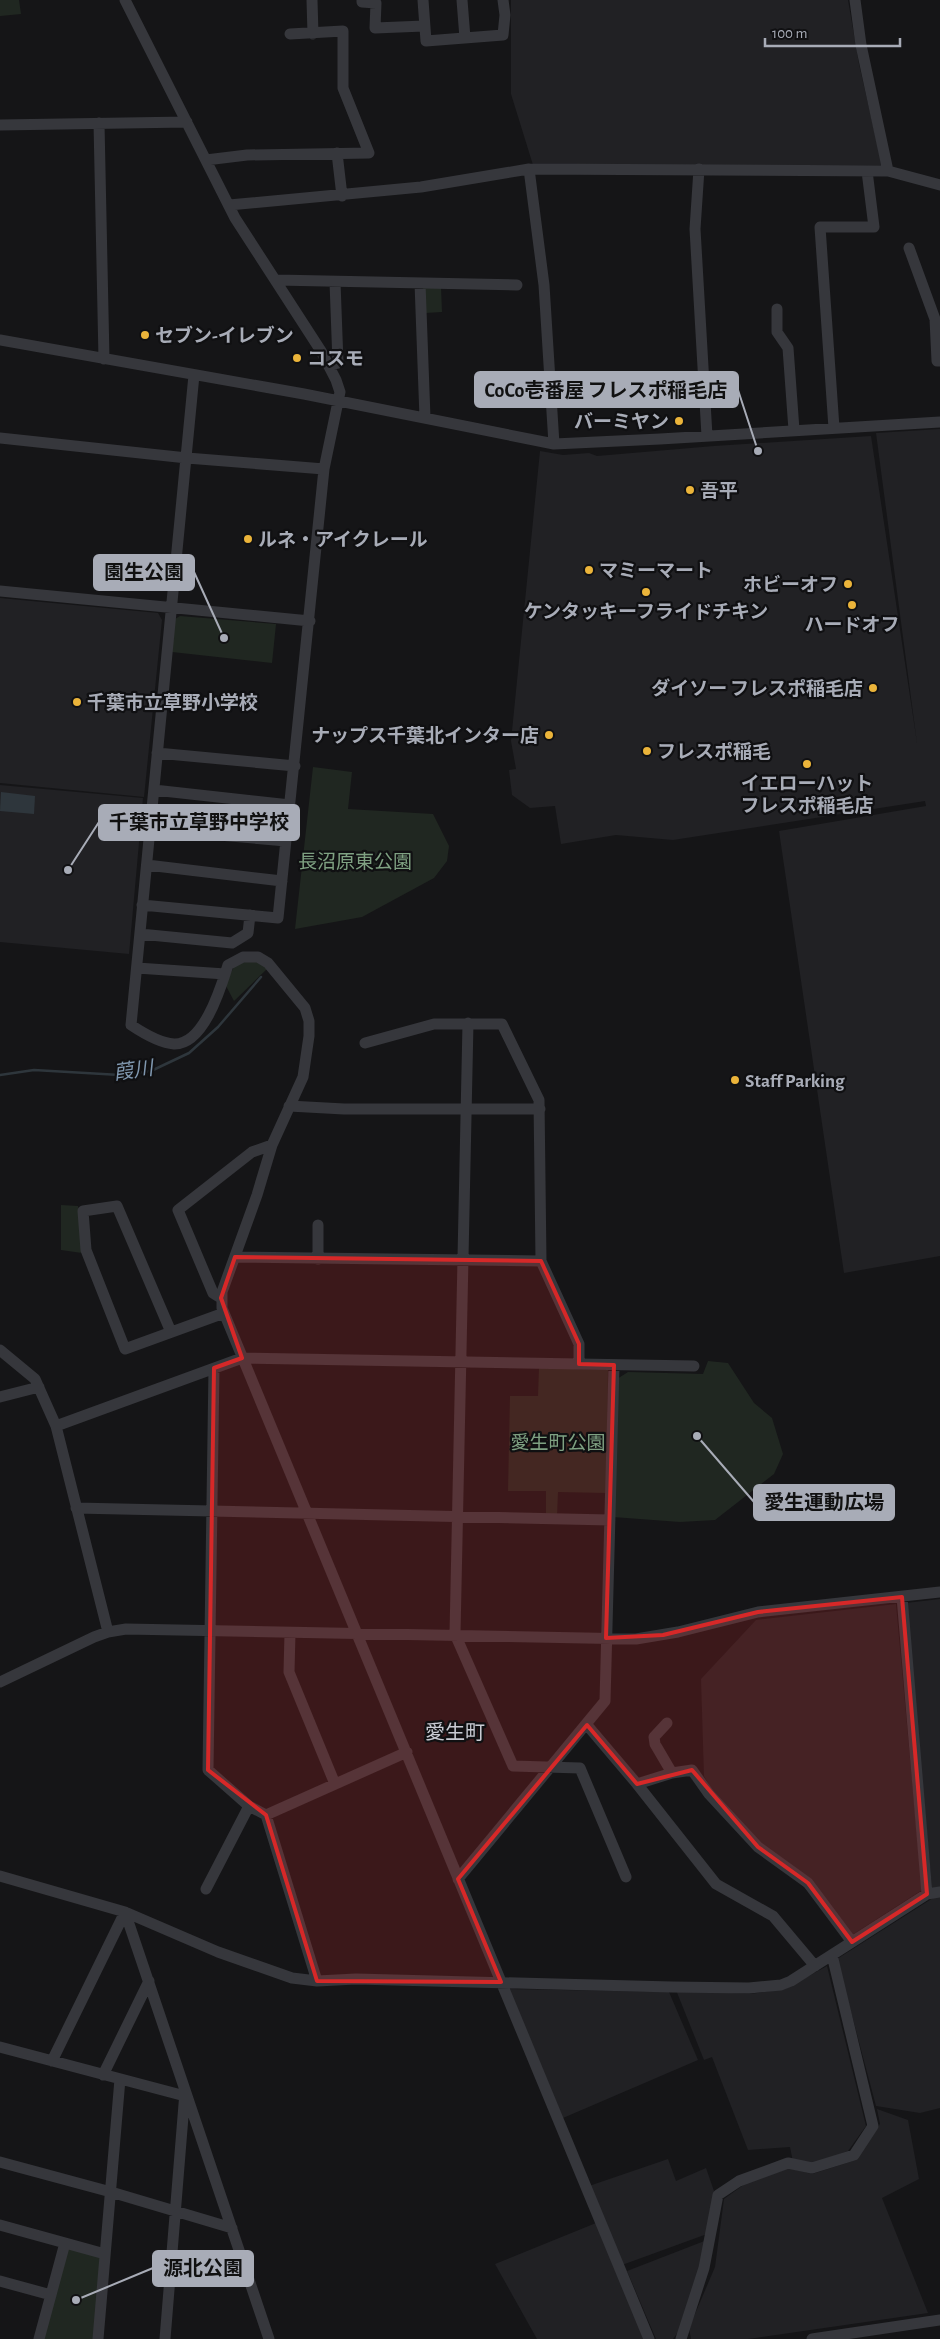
<svg xmlns="http://www.w3.org/2000/svg" width="940" height="2339" viewBox="0 0 940 2339" font-family="'Alegreya Sans','Noto Sans JP',sans-serif">
<rect width="100%" height="100%" fill="#151517"/>
<path fill="#212124" d="M511,0H848L859,64L882,165H533L511,94Z
M940,429V1256L844,1273L779,831L926,806L925,801L673,840L616,835L561,844L555,806L530,808L512,795L509,770L516,769L511,741L540,451L563,455L589,453L597,456L714,446L871,436L917,743L876,433Z
M0,598L158,613L162,620L144,797L0,783Z
M0,785L143,798L129,954L0,942Z
M940,1599V1887L932,1888L906,1603Z
M896,1604L922,1890L852,1935L718,1802L704,1776L701,1679L756,1620Z
M940,1897V2108L920,2113L876,2106L837,1959L933,1898Z
M827,1966L866,2126L848,2151L811,2165L793,2162L790,2147L748,2150L712,2057L704,2060L676,1990L750,1994L785,1989Z
M509,1989L669,1992L698,2060L563,2118Z
M877,2109L908,2120L919,2179L882,2198L928,2313L748,2339H691L689,2328L715,2267L724,2199L746,2183L789,2168L812,2174L856,2160L880,2124Z
M668,2159L676,2181L706,2168L714,2191L707,2234L622,2265L589,2186Z
M596,2223L644,2339H537L495,2264Z
M707,2240L698,2278L679,2331L673,2339H656L627,2271Z"/>
<path fill="#202721" d="M0,0H19L21,14L0,16Z
M441,287L442,312L425,313L423,288Z
M180,616L276,624L272,663L172,652L175,619Z
M313,767L352,772L348,809L433,814L449,846L447,861L434,878L362,917L295,929Z
M245,960L257,961L268,968L234,1001L225,984L234,967Z
M61,1205L78,1206L82,1253L61,1250Z
M708,1361L728,1363L754,1403L772,1418L783,1454L774,1474L715,1520L680,1522L613,1517L617,1379L628,1372L703,1374Z
M539,1368L608,1370L607,1493L558,1492L557,1516H546V1491H508L510,1396H538Z
M67,2247L101,2257L95,2339H44Z"/>
<path fill="#2e363c" d="M1,792L35,796L34,814L0,811Z"/>
<g fill="none" stroke-linecap="round" stroke-linejoin="round">
<path stroke="#2e363c" stroke-width="2.5" d="M0,1075L34,1070L120,1075L151,1071L189,1053L218,1027L261,977"/>
<path stroke="#36373c" stroke-width="11" d="M125,0L235,218L321,351L336,380L340,392L324,469L278,918L142,905
M312,0L313,34
M362,0V2L376,3L375,28L424,26
M423,0L426,41L503,35L505,15L503,0
M462,0L465,38
M855,0L861,45L888,171
M99,123L104,359
M0,125L187,122
M337,153L342,196
M206,160L247,155L369,153L343,88V31L290,34
M529,169L544,285L554,444
M699,169L695,229L707,436
M229,205L421,187L529,169L888,171L940,185
M909,248L935,319L937,361H940
M276,280L517,285
M420,283L425,418
M777,309V332L788,348L794,430
M0,340L304,394L554,444L660,439L940,422
M328,365L338,363L335,282
M194,375L131,1025C143,1033 159,1043 174,1044C204,1045 221,987 228,965L243,957H258L268,963L305,1008L309,1021V1036L303,1077L272,1145L257,1195L222,1292V1308L649,2339
M834,428L820,227H874L867,171
M0,438L187,458L324,469
M0,591L310,621
M157,753L295,766
M154,790L290,805
M150,829L286,841
M147,865L282,881
M140,934L232,943L248,933L250,915
M137,968L225,974
M468,1023L455,1634L513,1766L580,1768L626,1877
M365,1043L434,1024H502L539,1100L541,1261L579,1344V1364
M289,1106L344,1109H540
M318,1225V1259
M235,1257L541,1261
M221,1298L213,1293L178,1210L252,1152L272,1145
M171,1332L117,1206L83,1211L86,1250L125,1349L224,1313
M0,1350L35,1379L56,1426L108,1632
M214,1368L208,1770L249,1806L266,1815L317,1981
M0,1397L39,1387
M56,1426L242,1358L694,1366
M76,1508L610,1520
M902,1597L927,1894
M290,1633L289,1672L335,1784
M0,1682L94,1637L108,1632L126,1629L636,1639L678,1632L758,1612L940,1592
M667,1723L654,1737L655,1744L672,1773
M587,1725L637,1784L716,1884L773,1916L815,1966
M637,1784L672,1773L692,1770L709,1794L758,1847L808,1883L852,1942
M266,1815L407,1752
M0,1876L125,1912L218,1952L292,1978L317,1981L356,1979L672,1987L749,1988L781,1985L791,1981L927,1894L940,1892
M458,1879L605,1701L614,1365
M206,1889L249,1806
M125,1912L269,2339
M0,2047L185,2096
M52,2061L125,1912
M103,2075L149,1981
M0,2162L111,2192L232,2228
M0,2225L105,2254
M0,2281L51,2295
M39,2339L65,2243
M98,2339L120,2079
M165,2339L185,2092
M681,2339L704,2268L718,2195L739,2181L788,2163L812,2168L854,2155L873,2126L832,1955
M812,2339L940,2320"/>
</g>
<path fill="#d62828" fill-opacity="0.2" stroke="#d62828" stroke-width="4" stroke-linejoin="round" d="M235,1257L541,1261L579,1344V1364L614,1365L606,1638L663,1635L758,1612L902,1597L927,1894L852,1942L808,1883L758,1847L692,1770L637,1784L587,1725L458,1879L501,1982L317,1981L266,1815L208,1770L214,1368L242,1358L221,1298Z"/>
<g fill="#ebb43a" stroke="#101012" stroke-width="2">
<circle cx="145" cy="335" r="5"/>
<circle cx="297" cy="358" r="5"/>
<circle cx="679" cy="421" r="5"/>
<circle cx="690" cy="490" r="5"/>
<circle cx="248" cy="539" r="5"/>
<circle cx="589" cy="570" r="5"/>
<circle cx="848" cy="584" r="5"/>
<circle cx="646" cy="592" r="5"/>
<circle cx="852" cy="605" r="5"/>
<circle cx="873" cy="688" r="5"/>
<circle cx="77" cy="702" r="5"/>
<circle cx="549" cy="735" r="5"/>
<circle cx="647" cy="751" r="5"/>
<circle cx="807" cy="764" r="5"/>
<circle cx="735" cy="1080" r="5"/>
</g>
<g text-anchor="middle" stroke-width="4.5" stroke-linejoin="round" paint-order="stroke">
<g font-size="19" font-weight="bold" fill="#a8acb7" stroke="#101012" text-anchor="start">
<text x="155" y="342">セブン-イレブン</text>
<text x="307" y="365">コスモ</text>
<text x="669" y="428" text-anchor="end">バーミヤン</text>
<text x="700" y="497">吾平</text>
<text x="258" y="546">ルネ・アイクレール</text>
<text x="599" y="577">マミーマート</text>
<text x="838" y="591" text-anchor="end">ホビーオフ</text>
<text x="646" y="618" text-anchor="middle">ケンタッキーフライドチキン</text>
<text x="852" y="631" text-anchor="middle">ハードオフ</text>
<text x="863" y="695" text-anchor="end">ダイソー フレスポ稲毛店</text>
<text x="87" y="709">千葉市立草野小学校</text>
<text x="539" y="742" text-anchor="end">ナップス千葉北インター店</text>
<text x="657" y="758">フレスポ稲毛</text>
<text x="807" y="790" text-anchor="middle">イエローハット<tspan x="807" dy="22">フレスポ稲毛店</tspan></text>
<text x="745" y="1087">Staff Parking</text>
</g>
<g font-size="19" fill="#7fa182" stroke="#101012">
<text x="355" y="868">長沼原東公園</text>
<text x="558" y="1449">愛生町公園</text>
</g>
<g font-size="20" font-style="italic" fill="#8098b0" stroke="#101012">
<text transform="translate(133 1070) rotate(-8)" y="7">葭川</text>
</g>
<g font-size="20" fill="#c9cbd3" stroke="#101012">
<text x="455" y="1739">愛生町</text>
</g>
</g>
<path fill="none" stroke="#a8acb7" stroke-width="2" d="M758 451L738 390M224 638L194 572M68 870L99 822M697 1436L754 1502M76 2300L153 2268"/>
<g fill="#a8acb7" stroke="#101012" stroke-width="2">
<circle cx="758" cy="451" r="5"/>
<circle cx="224" cy="638" r="5"/>
<circle cx="68" cy="870" r="5"/>
<circle cx="697" cy="1436" r="5"/>
<circle cx="76" cy="2300" r="5"/>
</g>
<g fill="#a8acb7" stroke="#a8acb7" stroke-width="2">
<rect x="475" y="372" width="263" height="35" rx="5"/>
<rect x="94" y="555" width="100" height="35" rx="5"/>
<rect x="99" y="805" width="200" height="35" rx="5"/>
<rect x="754" y="1485" width="140" height="35" rx="5"/>
<rect x="153" y="2251" width="100" height="35" rx="5"/>
</g>
<g font-size="20" text-anchor="middle" font-weight="bold" fill="#111">
<text x="606" y="397">CoCo壱番屋 フレスポ稲毛店</text>
<text x="144" y="579">園生公園</text>
<text x="199" y="829">千葉市立草野中学校</text>
<text x="824" y="1509">愛生運動広場</text>
<text x="203" y="2275">源北公園</text>
</g>
<path d="M765 38v8h135v-8" fill="none" stroke="#a8acb7" stroke-width="2.5"/>
<text x="772" y="38" font-size="15" fill="#a8acb7" stroke="#101012" stroke-width="4" paint-order="stroke">100 m</text>
</svg>
